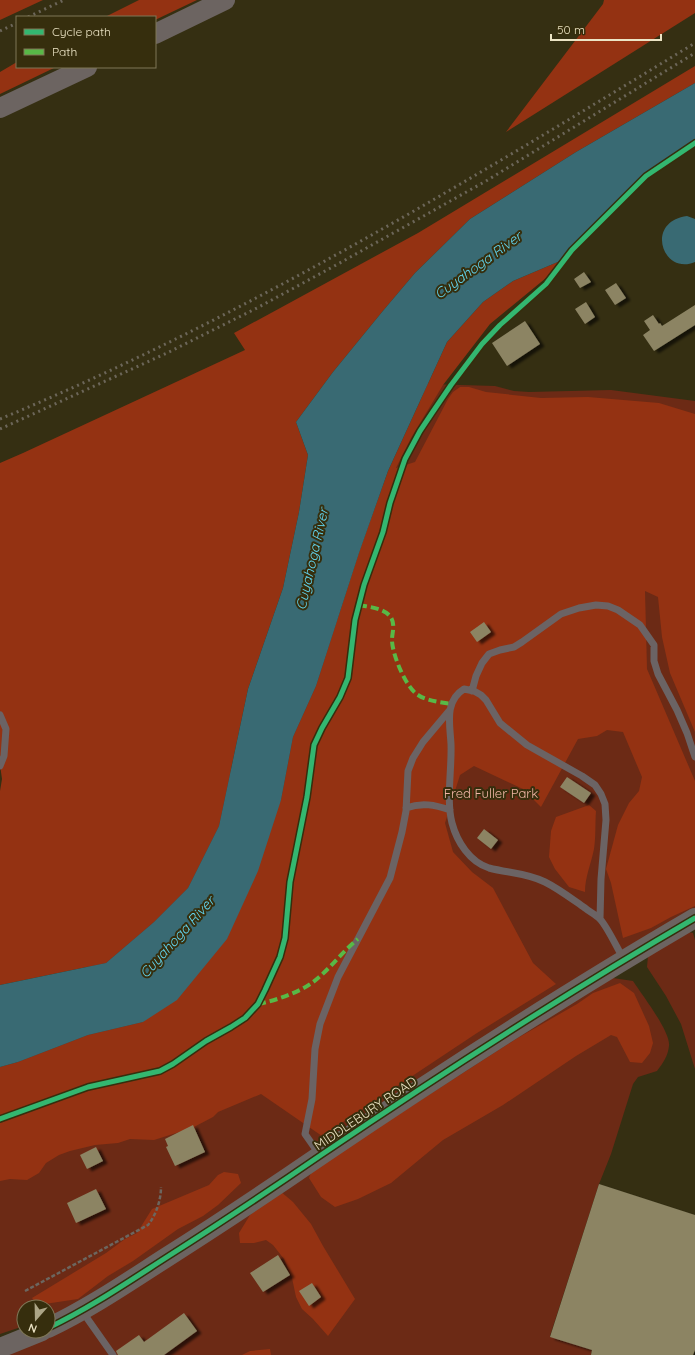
<svg xmlns="http://www.w3.org/2000/svg" width="695" height="1355" viewBox="0 0 695 1355" font-family="Quicksand,sans-serif">
<defs>
<filter id="shadow"><feDropShadow dx="4.5" dy="2.5" stdDeviation="1" flood-color="#0009"/></filter>
</defs>
<rect width="100%" height="100%" fill="#352f12"/>
<path fill="#6c2a15" d="M427,384L495,386L514,391L529,392L611,390L695,401V909L130,1272L48,1319V1307H24V1326L0,1334V1067L18,1062L333,631Z
M688,932L693,933L695,940V1069L681,1024L666,996L647,967L648,956Z
M606,977L633,981C642,995 671,1032 669,1046C668,1056 663,1063 657,1071L638,1077L633,1084L611,1154L599,1184L550,1336L592,1350L591,1355H8Z"/>
<path fill="#943212" d="M0,0H43L0,20Z
M139,0H197L155,20V17H105Z
M604,0H695V13L506,132L603,4Z
M17,62V67H56L0,94V72Z
M695,66V83L576,152L470,219L415,273L382,312L333,372L296,422L308,455L299,512L283,588L248,689L219,826L188,888L154,922L106,963L0,985V791L2,779L0,765V463L23,453L245,350L234,333L418,233Z
M560,261L546,278L490,324L443,385L411,438L396,468L415,462L448,399L453,392L460,387H469L486,392L541,398L588,397L659,403L695,414V732L670,673L662,637L658,597L645,591L647,669L695,781V906L671,917L651,928L623,938L611,883L606,869L618,825L629,803L639,791L642,777L623,732L607,730L597,736L578,739L541,807L523,789L474,766L460,775L445,823L453,852L472,872L493,888L533,963L556,984L477,1033L322,1136L261,1094L218,1112L213,1117L192,1128L154,1140L130,1139L118,1143L95,1145L70,1151L59,1155L46,1163L39,1173L27,1180L10,1179L0,1181V1067L18,1062L88,1035L143,1022L281,800L293,737L316,686L359,552L388,471L447,342L483,302L513,281Z
M589,805L596,811C595,824 596,836 594,849C591,864 585,877 585,892L569,887L555,869L549,857L551,831L556,817Z
M620,983L634,993L649,1026L653,1043L650,1053L642,1063L630,1062L617,1037L611,1035L576,1056L503,1105L443,1140L391,1183L358,1199L335,1207L321,1197L309,1178L312,1170L516,1039L577,1004L593,993Z
M224,1172L238,1174L241,1183L218,1205L203,1216L178,1229L133,1261L108,1276L78,1299L38,1305L32,1298L106,1253L125,1239L137,1233L152,1209L209,1185L218,1175Z
M280,1191L293,1202L311,1224L323,1246L355,1299L328,1336L313,1319L302,1309L296,1297L292,1278L284,1259L273,1245L266,1240L254,1243H240L239,1233L250,1215Z
M270,1349L271,1355H242L250,1351Z"/>
<path fill="#396a73" d="M695,83V144L664,162L560,261L513,281L483,302L447,342L388,471L359,553L316,686L293,737L281,800L258,871L227,939L177,1000L143,1022L88,1035L18,1062L0,1067V985L106,963L154,922L188,888L219,826L248,689L283,588L299,512L308,455L296,422L333,372L382,312L415,273L470,219L576,152Z
M687,216L695,219V262C663,276 644,222 687,216Z"/>
<path fill="#8c8464" filter="url(#shadow)" d="M584,272L591,282L580,288L574,279Z
M616,283L626,298L615,305L605,290Z
M586,302L595,317L585,324L575,309Z
M695,305V325L654,351L643,335L650,330L644,321L653,315L659,324L660,323L662,326Z
M525,321L540,344L507,366L492,343Z
M484,622L491,632L477,642L470,632Z
M567,777L591,793L584,803L560,787Z
M484,829L498,840L491,849L477,838Z
M193,1125L205,1152L175,1166L166,1147L168,1146L165,1139Z
M96,1147L103,1161L87,1169L80,1155Z
M599,1184L695,1215V1350L693,1355H591L592,1350L550,1337Z
M96,1189L106,1209L76,1223L67,1203Z
M278,1255L290,1275L263,1292L250,1273Z
M312,1283L321,1297L309,1306L299,1291Z
M184,1313L197,1331L164,1355H118L116,1351L139,1335L144,1342Z"/>
<g fill="none" stroke-linecap="round" stroke-linejoin="round">
<path stroke="#6c665f" stroke-width="2.5" stroke-dasharray="4 2" stroke-linecap="butt" d="M25,1291L148,1225C156,1215 161,1200 161,1187"/>
<path stroke="#6b6364" stroke-width="7" d="M472,691L476,676L482,663L489,654L500,650L514,647L522,642L561,614L579,608L596,605L608,606L618,610L640,625L654,645V661L658,674L677,710L687,733L695,757
M0,766L4,756L6,729L0,715
M406,808C422,802 435,805 450,810
M600,919L601,879L606,820L605,804L601,794L595,785L582,776L527,745L500,723L486,700L481,695L474,691L464,689C444,701 450,725 451,744C452,768 446,800 452,823C457,842 470,862 489,868C508,873 527,873 545,882C559,889 572,899 585,908C590,912 596,915 600,919C608,928 617,948 623,958
M319,1154L305,1134L312,1099L315,1049L320,1024L338,977L390,878L402,832L406,811L408,771L413,758L423,742L449,711
M82,1311L113,1355"/>
<path stroke="#6c6461" stroke-width="20" d="M155,34L225,0
M0,108L87,67
M48,1328C90,1308 128,1282 167,1257C219,1224 270,1190 321,1155C444,1072 568,992 695,918
M0,1348L42,1331"/>
<path stroke="#6c6659" stroke-width="3" stroke-dasharray="2 4" stroke-linecap="butt" d="M28,17L64,0
M0,31L17,23
M0,419C244,318 470,180 695,43
M0,429L167,353L257,308L338,264L486,181L695,53"/>
<path stroke="#58b947" stroke-width="4" stroke-dasharray="8 4" stroke-linecap="butt" d="M359,605C369,607 383,608 390,616C396,624 392,632 392,640C392,654 406,688 418,695C427,701 441,702 451,704
M258,1004C273,1001 288,996 302,989C324,978 339,954 358,939"/>
<defs>
<path id="cycleway" d="M0,1119L88,1087L160,1071L173,1064L206,1041L231,1027L245,1018L258,1004L265,990L280,957L285,938L290,882L307,797L314,745L322,728L340,697L348,678L355,620L364,585L383,532L390,503L405,459L420,431L432,413L451,385L482,344L500,325L546,284L572,250L646,176L695,143
M48,1328C90,1308 128,1282 167,1257C219,1224 270,1190 321,1155C444,1072 568,992 695,918"/>
</defs>
<use href="#cycleway" stroke="#362e0d" stroke-width="8"/>
<use href="#cycleway" stroke="#33b770" stroke-width="5"/>
</g>
<g text-anchor="middle" stroke-width="4" stroke-linejoin="round" paint-order="stroke">
<g font-size="13" fill="#f2b6a6" stroke="#362e0d">
<text x="491" y="798">Fred Fuller Park</text>
</g>
<g font-size="13" fill="#ece4c5" stroke="#362e0d">
<text transform="translate(365 1113) rotate(-34)" y="5">MIDDLEBURY ROAD</text>
</g>
<g font-size="14" font-style="italic" fill="#62d6f1" stroke="#362e0d">
<text transform="translate(478 265) rotate(-36)" y="5">Cuyahoga River</text>
<text transform="translate(312 559) rotate(-77)" y="5">Cuyahoga River</text>
<text transform="translate(177 937) rotate(-48)" y="5">Cuyahoga River</text>
</g>
</g>
<rect x="16" y="16" width="140" height="52" fill="#362e0d" stroke="#7f7757"/>
<rect x="24" y="29" width="20" height="6" fill="#33b770" stroke="#7f7757"/>
<text x="52" y="36" font-size="12" fill="#ece4c5">Cycle path</text>
<rect x="24" y="49" width="20" height="6" fill="#58b947" stroke="#7f7757"/>
<text x="52" y="56" font-size="12" fill="#ece4c5">Path</text>
<g transform="translate(36 1319) rotate(200)"><circle r="19" fill="#362e0d" stroke="#7f7757"/>
<path d="M0-3L7 15L0 10L-7 15Z" fill="#aca586"/>
<text y="-6" font-size="11" font-weight="bold" text-anchor="middle" fill="#ece4c5">N</text>
</g>
<path d="M551 34v6h110v-6" fill="none" stroke="#ece4c5" stroke-width="2"/>
<text x="557" y="34" font-size="12" fill="#ece4c5" stroke="#362e0d" stroke-width="3" paint-order="stroke">50 m</text>
</svg>
